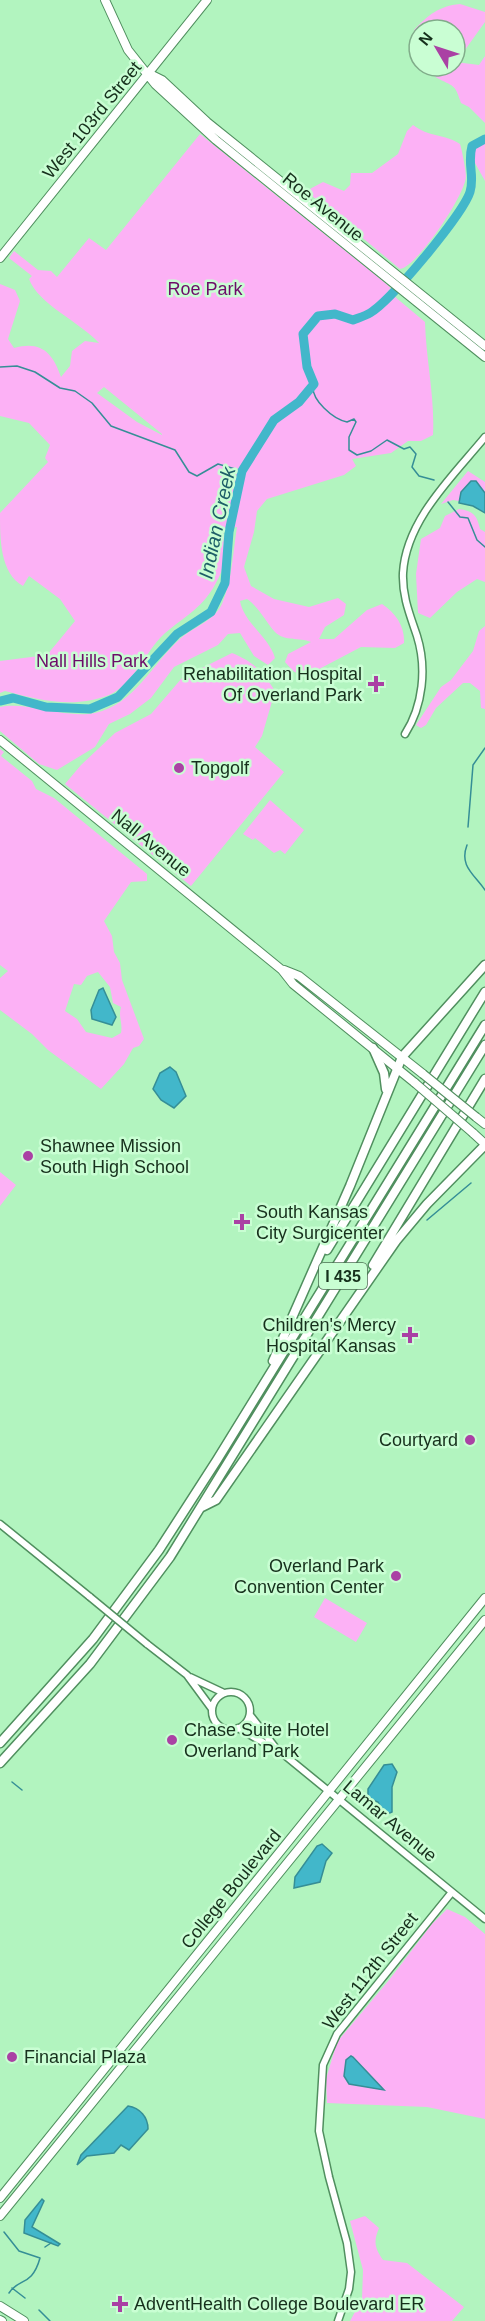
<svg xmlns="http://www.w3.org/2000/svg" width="485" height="2321" viewBox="0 0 485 2321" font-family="Arial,sans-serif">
<rect width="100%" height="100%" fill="#b2f4bf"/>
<path fill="#fcb1f5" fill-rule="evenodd" d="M460,4L485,12V22L462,54L455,55V30H419V33L414,30C428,15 439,6 460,4Z
M416,40L419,42V62L410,55V45Z
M485,56V123L469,107L461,103C455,85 455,87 439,79C434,77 429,70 424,66H455V62L479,65Z
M413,125C428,137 445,134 460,144C462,150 466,171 466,176C466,194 417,267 400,269L306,191L323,182L344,191L350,185L351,173H372L398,154L407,131Z
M200,134L378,277L391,288L388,291L425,322C426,360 435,397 433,435L421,441H408L391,453L352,459L356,466L344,475L267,499L257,511L254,532L244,567L251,586L274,599L309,607L338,598L346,604L344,615L325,627L319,639H334L367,610L382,604C396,613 405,627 404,643L395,648L361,647L304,677L293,671L285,662L288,654L311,642C299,637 285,642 275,632C265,621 260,608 247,599L240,601C244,623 269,637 275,658L268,665L254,656L240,633L228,634L218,645L174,667L151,698L130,714L109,724L95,747L57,770L39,764L0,731V707C26,701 65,719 95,713C135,704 152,664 180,639C193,627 214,621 222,604C232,580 233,552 237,527L223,530C224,546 226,565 218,579C203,609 187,614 164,634C145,652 134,684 109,695C74,709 39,700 5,691L0,693V661L47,655L75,621L60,599L29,576L23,586C0,573 0,539 0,513L48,462L45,458L50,445L29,423L0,416V284L15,290L20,301L8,339L14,348C41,340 53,353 61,377L70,366L72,351L85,341L99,343C80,322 38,304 29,279L32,276L9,258L14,251L38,270L51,271L57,277L89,238L106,250ZM104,387L162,434V435L137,422L97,393Z
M485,139V181L475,163L472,146Z
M468,471L485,482V493L471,481L461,492L459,501L453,500L441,504Z
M459,509C473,511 477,515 480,529L485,532V582L477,579L457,592L430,618L418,613L416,574L421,539L440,528L445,516Z
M485,626V709L481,708L480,691L470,683H463L436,708L426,725L421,728L416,725L441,687L451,680L473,651L479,631Z
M232,653C254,662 263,672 275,691L262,736L255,747L284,772L191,886L65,784L81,765L115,733L151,714L182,678Z
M0,749L4,752L1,756L32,781L36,789L54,798L147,874V881L131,882L104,921L112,936L114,952L120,963L122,980L144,1039L139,1046L133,1048L124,1064L101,1089L48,1050L32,1034L0,1010V978L8,971L0,965ZM98,972L110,987L113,1003L121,1007C118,1017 123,1023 121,1033L112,1038L86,1032L77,1019L65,1011L74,984L81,985L87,976Z
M270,800L304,830L285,854L280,850L274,853L255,838L253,840L243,834Z
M0,1172L16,1185L0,1206Z
M325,1598L367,1623L356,1642L314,1617Z
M447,1909L465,1917L485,1934V2119L427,2107L327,2103L326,2079L337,2042L389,1980L432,1924Z
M365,2216L379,2228C373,2242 375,2248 383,2260L407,2263L464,2307L452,2321H350L362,2299L363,2270L350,2221Z"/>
<path fill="#42b7ca" stroke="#358e96" stroke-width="1.5" d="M471,481H476L485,493V513L473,506L459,503L461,492Z
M103,988L116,1017L112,1025L92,1019L91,1010L99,990Z
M170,1067L176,1072L186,1096L174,1108L161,1100L153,1089L160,1073Z
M392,1764L397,1772L392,1787V1812L385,1815L378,1802L368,1798V1789L384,1765Z
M322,1844L332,1853L326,1861L320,1882L294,1888L295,1877L317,1846Z
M351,2056L353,2057L384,2090L349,2084L344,2076L346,2060Z
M128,2106C140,2108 148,2117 148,2129L129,2150L121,2145L114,2153L87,2156L77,2165L81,2155Z
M42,2199L44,2201L32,2227L60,2244L58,2246L24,2233L25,2220Z"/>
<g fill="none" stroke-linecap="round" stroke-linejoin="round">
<path stroke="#358e96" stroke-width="1.5" d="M0,367L17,366L35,372L60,388L75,391L92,403L111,426L175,450L189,472L197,476L218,464L242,471
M313,385C311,400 333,419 347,422L354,419L356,422L349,437V450L357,455L371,451L387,440L404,449L410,447L416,454L412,467L419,476L434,480
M448,502L460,517L468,518L477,540L485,547
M468,827L473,765L485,748
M467,845C459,866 474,874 485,890
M427,1220L471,1183
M12,1782L22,1790
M4,2232L19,2251L40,2258C32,2287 18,2278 9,2293
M45,2247L51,2243
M12,2288L25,2298
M39,2310L50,2321"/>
<path stroke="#42b7ca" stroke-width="9" d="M0,701L13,698L46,707L90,709L118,697L177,634L211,612L225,583L229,532L242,471L274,420L299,402L314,384L307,367L303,334L318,316L335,314L353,320C358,318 365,316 370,313C391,301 463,214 470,192C475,175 467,165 472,146L485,139"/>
<defs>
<path id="minor" d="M405,734C423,706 427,668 417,636C410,615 402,596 403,573C406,520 453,476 485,437
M0,1524L90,1597
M147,1644L187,1675L212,1709
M190,1677L224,1693
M212 1711a19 19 0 1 1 38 0a19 19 0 1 1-38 0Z
M250,1715L275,1747
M238,1728L282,1753L485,1919
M338,2321L349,2289L351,2272L347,2243L329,2177L319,2131L323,2065L337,2034L452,1892"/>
<path id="major" d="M105,0L128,50L155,84L216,140L485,357
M150,74L162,80L207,122L485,346
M0,258L207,0
M0,740L282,970L293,984L415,1083
M284,970L299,976L423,1074
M476,1117L485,1124
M473,1133L485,1144
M0,2198L485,1598
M0,2216L485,1620
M0,2306L24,2321
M0,2320L2,2321"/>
<path id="highway" d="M373,1048L384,1073L386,1089
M327,1250L485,992
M373,1265L485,1079
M273,1361L350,1186L402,1057L485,965
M202,1507L216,1500L396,1241L427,1204L485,1145
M0,1743L93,1639L159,1550L217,1460L485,1025
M0,1763L90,1664L170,1557L485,1045"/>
</defs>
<use href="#minor" stroke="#508f5f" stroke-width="9"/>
<use href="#major" stroke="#508f5f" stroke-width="10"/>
<use href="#highway" stroke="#508f5f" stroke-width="11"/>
<use href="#minor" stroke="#fff" stroke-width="6"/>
<use href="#major" stroke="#fff" stroke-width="8"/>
<use href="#highway" stroke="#fff" stroke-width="8"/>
<defs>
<path id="minor-bridge" d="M90,1597L147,1644"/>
<path id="major-bridge" d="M423,1074L476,1117
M415,1083L473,1133"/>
</defs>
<use href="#minor-bridge" stroke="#508f5f" stroke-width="9" stroke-linecap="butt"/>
<use href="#major-bridge" stroke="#508f5f" stroke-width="10" stroke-linecap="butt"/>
<use href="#minor-bridge" stroke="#fff" stroke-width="6"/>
<use href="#major-bridge" stroke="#fff" stroke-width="8"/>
</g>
<g fill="#aa41a4" stroke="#c9fed3" stroke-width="2">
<path d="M373 675h6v6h6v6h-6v6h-6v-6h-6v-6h6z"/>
<circle cx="179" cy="768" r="6"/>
<circle cx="28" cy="1156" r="6"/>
<path d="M239 1213h6v6h6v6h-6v6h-6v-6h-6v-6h6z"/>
<path d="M407 1326h6v6h6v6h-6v6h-6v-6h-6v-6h6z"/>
<circle cx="470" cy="1440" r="6"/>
<circle cx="396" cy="1576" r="6"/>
<circle cx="172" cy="1740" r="6"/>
<circle cx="12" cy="2057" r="6"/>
<path d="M117 2295h6v6h6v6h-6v6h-6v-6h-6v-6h6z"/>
</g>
<g text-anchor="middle" stroke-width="5" stroke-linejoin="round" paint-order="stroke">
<rect fill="#c9fed3" stroke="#4c6e53" stroke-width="1.5" x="319" y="1263" width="48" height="26" rx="4.5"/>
<g font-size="16" font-weight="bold" fill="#16301c">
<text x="343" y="1282">I 435</text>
</g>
<g font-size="18" fill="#16301c" stroke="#c9fed3">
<text transform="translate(92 120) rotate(-51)" y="6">West 103rd Street</text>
<text transform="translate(323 207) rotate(39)" y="6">Roe Avenue</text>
<text transform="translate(151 843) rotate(39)" y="6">Nall Avenue</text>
<text transform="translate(390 1821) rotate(40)" y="6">Lamar Avenue</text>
<text transform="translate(231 1889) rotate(-51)" y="6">College Boulevard</text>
<text transform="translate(370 1971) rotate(-52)" y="6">West 112th Street</text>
</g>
<g font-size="18" fill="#6d0c69" stroke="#c9fed3">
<text x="205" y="295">Roe Park</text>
<text x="92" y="667">Nall Hills Park</text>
</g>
<g font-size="18" fill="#16301c" stroke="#c9fed3" text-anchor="start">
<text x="362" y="680" text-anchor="end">Rehabilitation Hospital<tspan x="362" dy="21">Of Overland Park</tspan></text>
<text x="191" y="774">Topgolf</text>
<text x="40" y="1152">Shawnee Mission<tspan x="40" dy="21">South High School</tspan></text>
<text x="256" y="1218">South Kansas<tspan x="256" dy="21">City Surgicenter</tspan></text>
<text x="396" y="1331" text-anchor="end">Children's Mercy<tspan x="396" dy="21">Hospital Kansas</tspan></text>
<text x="458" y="1446" text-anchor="end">Courtyard</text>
<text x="384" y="1572" text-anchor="end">Overland Park<tspan x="384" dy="21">Convention Center</tspan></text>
<text x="184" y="1736">Chase Suite Hotel<tspan x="184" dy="21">Overland Park</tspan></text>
<text x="24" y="2063">Financial Plaza</text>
<text x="134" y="2310">AdventHealth College Boulevard ER</text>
</g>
<g font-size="20" font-style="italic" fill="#1e5e68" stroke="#c9fed3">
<text transform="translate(217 523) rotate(-78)" y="7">Indian Creek</text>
</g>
</g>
<g transform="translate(437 48) rotate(309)"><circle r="28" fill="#c9fed3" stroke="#81ac8a" stroke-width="1.5"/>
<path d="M0-4.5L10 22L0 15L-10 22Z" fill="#aa41a4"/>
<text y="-9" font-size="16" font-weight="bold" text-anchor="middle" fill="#16301c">N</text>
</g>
</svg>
